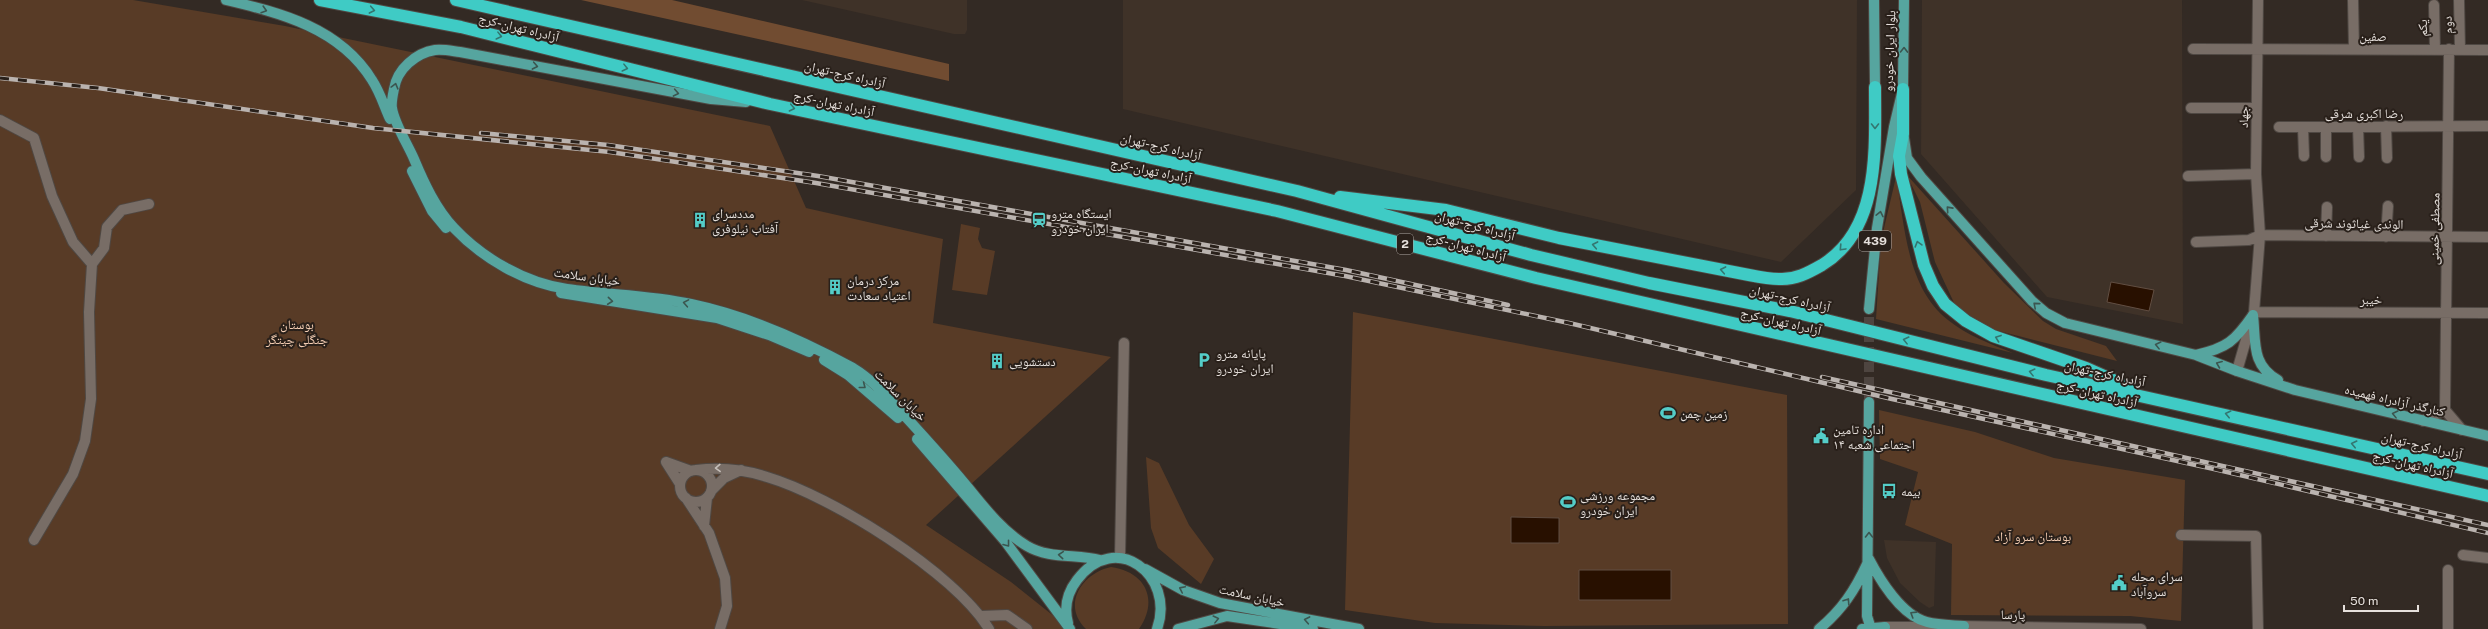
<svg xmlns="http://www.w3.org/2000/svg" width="2488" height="629" viewBox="0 0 2488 629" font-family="'Public Sans','Noto Naskh Arabic',sans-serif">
<rect width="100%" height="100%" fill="#332a24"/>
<path fill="#3f3228" d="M802,0H967V30L965,34H954Z
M1123,0H1857L1856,190L1781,262L1123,109Z
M1922,0H2182L2183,324L2047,297L1921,154Z
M1884,540L1936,542L1934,606L1929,608L1920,602L1900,583L1887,558Z"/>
<path fill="#583b26" d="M0,0H133L285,26L770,126L806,208L943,239L933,323L1111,357L926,525L1011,582L1070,629H0Z
M1906,174L2004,283L2043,321L2056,329L2106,346L2117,361L1987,328L1956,307L1935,262L1920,202Z
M1896,177C1905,225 1906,287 1948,320C1966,335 1991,344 2013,353L1876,319L1881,241Z
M961,224L980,228L978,239L982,248L995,251L987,295L952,290Z
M1353,312L1787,395L1788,624L1544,626L1435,623L1345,610Z
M1879,410L1975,432L2054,458L2185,480L2181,621L2130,616L1951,615L1952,544L1905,525L1918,472L1880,459Z
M1146,457L1159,463L1189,525L1214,559L1201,584L1158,548L1151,528Z
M1111,567C1146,572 1159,600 1139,629H1086C1061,605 1082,573 1111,567Z"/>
<path fill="#714c31" d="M581,0H672L949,64V81Z"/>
<path fill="#281000" stroke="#614e42" d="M2111,282L2154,290L2149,311L2107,302Z
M1511,517L1559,518V543H1511Z
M1579,570H1671V600H1579Z"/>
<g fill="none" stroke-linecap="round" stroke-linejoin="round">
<path stroke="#4e4540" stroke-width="10" stroke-dasharray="10 5" stroke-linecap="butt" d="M1869,402V309"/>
<defs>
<path id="minor" d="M2353,0L2354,49
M2459,0L2460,49
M2434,5L2435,50
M2193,49L2488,50
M2191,108H2256
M0,120L34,138L52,196L73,242L92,264
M2358,126L2359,157
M2386,126L2387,158
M2279,127L2488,126
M2303,127L2304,156
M2326,127V157
M2188,176L2256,174
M2326,236L2327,207
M2386,237L2388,206
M2196,242L2249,240L2260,235L2488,237
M2254,312L2488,313
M2237,371L2254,312L2260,235L2256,174L2258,0
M2445,410L2449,49
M2445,410L2462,430
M2423,421L2445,410
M666,462L691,471
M666,462L680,484
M696,470C721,467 743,469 767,477C831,496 954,572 989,629
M680 486a16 16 0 1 1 32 0a16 16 0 1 1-32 0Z
M711,491L724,478L741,470
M686,498L709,533L725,578L727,606L720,629
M704,526L707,498
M2181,535L2256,536L2258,629
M34,540L73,474L85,441L91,399L89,312L92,264L104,248L107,227L122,210L149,204
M2463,555L2488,558
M1120,558L1124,343
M981,616L1007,615L1027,629
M1957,626L2141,629
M1885,627H1939
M2448,629V570"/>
<path id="major" d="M226,0C281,13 340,28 372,80C380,92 384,106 390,119
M1874,0L1875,87
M746,102L711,99L460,52C452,51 443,49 435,50C416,53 397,69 394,89C393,94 391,103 392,108C394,123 408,145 414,159C424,183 436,209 454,228C482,258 525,283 567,289C608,295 649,295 691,304C748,316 802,340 853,368C873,380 888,398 904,415C927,440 949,464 970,490C986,510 1005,533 1027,546C1049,559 1076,554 1100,560
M1904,138L1907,158L1921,177L2032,301L2046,313L2065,323L2196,355L2237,371L2295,390L2488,436
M412,171L432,211L446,228
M561,293L717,318L769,335L809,352
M1869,309L1877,228L1894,127L1903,89L1904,0
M2253,315C2256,342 2251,365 2278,380
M2196,355C2227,348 2235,341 2253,315
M824,360L848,375L898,418
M1869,402L1867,616L1871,629
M917,439L1005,541L1070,629
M1869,559C1880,580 1902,616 1927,622C1938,625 1951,625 1964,626
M1145,569L1183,590L1220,603L1359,629
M1068,623C1064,608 1067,593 1077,580C1115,529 1176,575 1157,629
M1178,629L1227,616L1313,629
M1819,629C1842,610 1855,590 1867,564
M1862,629L1885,627"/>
<path id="highway" d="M320,0L461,27L770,104L1277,211L1536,278L2488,496
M456,0L1297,191L1531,255L1649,283L1790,311L2046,375L2488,474
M1903,89V134L1899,156L1901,174L1924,265L1933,286L1945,304L1966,321L1993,336L2086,368L2131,388
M1340,197L1446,210L1559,238L1749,275C1759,277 1769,279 1779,279C1795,280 1808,273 1822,265C1881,229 1875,148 1875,87"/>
</defs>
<use href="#minor" stroke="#4f4843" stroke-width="12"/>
<use href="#major" stroke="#4f4843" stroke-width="12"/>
<use href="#highway" stroke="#4f4843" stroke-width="14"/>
<use href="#minor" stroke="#786d66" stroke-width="10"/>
<use href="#major" stroke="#56a59f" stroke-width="10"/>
<use href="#highway" stroke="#3fcbc5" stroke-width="12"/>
<defs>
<path id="rail" d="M0,78L98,88L373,128L610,152L816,183L1345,276L1569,323L1892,399L2214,469L2488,533
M481,133L608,145L818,176L1346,270L1508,305
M1822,377L2488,525"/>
</defs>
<use href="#rail" stroke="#bab3af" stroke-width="4.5"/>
<use href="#rail" stroke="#29201a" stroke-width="3" stroke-dasharray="9" stroke-linecap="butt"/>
</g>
<defs><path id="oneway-chevron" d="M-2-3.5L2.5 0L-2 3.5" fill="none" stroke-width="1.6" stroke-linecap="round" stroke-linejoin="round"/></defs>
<g stroke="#3b554f">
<use href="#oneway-chevron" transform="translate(264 10) rotate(17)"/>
<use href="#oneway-chevron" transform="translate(1904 50) rotate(-89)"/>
<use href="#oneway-chevron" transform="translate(535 66) rotate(11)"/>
<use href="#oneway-chevron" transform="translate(395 86) rotate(-75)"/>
<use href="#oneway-chevron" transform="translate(676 93) rotate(11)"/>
<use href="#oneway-chevron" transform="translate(1949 209) rotate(-132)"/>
<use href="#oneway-chevron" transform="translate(1880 214) rotate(-78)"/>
<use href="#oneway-chevron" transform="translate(610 301) rotate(6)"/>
<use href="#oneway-chevron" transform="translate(686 303) rotate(-170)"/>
<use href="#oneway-chevron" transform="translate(2036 305) rotate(-139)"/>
<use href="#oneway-chevron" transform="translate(2158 345) rotate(-166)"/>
<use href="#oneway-chevron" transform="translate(2219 364) rotate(-158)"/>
<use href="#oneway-chevron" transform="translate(863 386) rotate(38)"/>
<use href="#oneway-chevron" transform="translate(2395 414) rotate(-166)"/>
<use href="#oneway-chevron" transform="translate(1869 535) rotate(-90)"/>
<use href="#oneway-chevron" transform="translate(1007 544) rotate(52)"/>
<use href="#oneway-chevron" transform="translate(1061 555) rotate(-175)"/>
<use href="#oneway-chevron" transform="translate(1182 589) rotate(-154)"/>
<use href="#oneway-chevron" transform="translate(1847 601) rotate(-56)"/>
<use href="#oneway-chevron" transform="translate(1913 614) rotate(-148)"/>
<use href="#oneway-chevron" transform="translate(1216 619) rotate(-14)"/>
<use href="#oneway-chevron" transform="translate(1307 620) rotate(-169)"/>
</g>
<g stroke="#347670">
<use href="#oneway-chevron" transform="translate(372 10) rotate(11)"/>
<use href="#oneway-chevron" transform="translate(499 36) rotate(14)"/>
<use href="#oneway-chevron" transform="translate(625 68) rotate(14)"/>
<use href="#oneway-chevron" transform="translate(792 108) rotate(12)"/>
<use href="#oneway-chevron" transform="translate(1875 126) rotate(90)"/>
<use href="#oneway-chevron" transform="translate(1918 244) rotate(-106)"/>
<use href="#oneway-chevron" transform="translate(1595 245) rotate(-169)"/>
<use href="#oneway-chevron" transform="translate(1842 248) rotate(133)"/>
<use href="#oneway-chevron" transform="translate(1723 270) rotate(-169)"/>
<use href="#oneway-chevron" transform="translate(1998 338) rotate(-160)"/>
<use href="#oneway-chevron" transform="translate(1906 340) rotate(-166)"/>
<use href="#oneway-chevron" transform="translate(2032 372) rotate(-166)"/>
<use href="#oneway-chevron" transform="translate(2228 414) rotate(-167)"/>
<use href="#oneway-chevron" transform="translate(2354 444) rotate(-167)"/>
</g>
<use stroke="#c5beb9" href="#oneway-chevron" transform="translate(718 468) rotate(178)"/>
<defs>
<symbol id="building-bare" viewBox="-9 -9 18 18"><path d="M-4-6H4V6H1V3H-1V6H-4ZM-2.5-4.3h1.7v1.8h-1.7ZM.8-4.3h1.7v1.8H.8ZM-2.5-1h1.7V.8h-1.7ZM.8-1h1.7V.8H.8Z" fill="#54cdc8" stroke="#29201a" stroke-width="2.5" paint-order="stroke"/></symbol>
<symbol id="station-bare" viewBox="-9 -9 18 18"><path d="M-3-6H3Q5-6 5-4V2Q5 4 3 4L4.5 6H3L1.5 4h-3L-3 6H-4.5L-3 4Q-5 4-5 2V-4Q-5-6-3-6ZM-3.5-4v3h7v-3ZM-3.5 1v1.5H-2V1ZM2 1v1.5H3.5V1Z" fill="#54cdc8" stroke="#29201a" stroke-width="2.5" paint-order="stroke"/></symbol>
<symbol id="parking-bare" viewBox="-9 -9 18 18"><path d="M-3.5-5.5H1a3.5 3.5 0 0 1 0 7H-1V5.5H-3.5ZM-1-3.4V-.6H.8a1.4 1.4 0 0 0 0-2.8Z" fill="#54cdc8" stroke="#29201a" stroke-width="2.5" paint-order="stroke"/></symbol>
<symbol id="stadium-bare" viewBox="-9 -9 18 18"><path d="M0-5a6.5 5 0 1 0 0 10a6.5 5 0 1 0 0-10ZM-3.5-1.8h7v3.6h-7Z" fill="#54cdc8" stroke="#29201a" stroke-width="2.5" paint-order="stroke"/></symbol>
<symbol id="civic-bare" viewBox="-9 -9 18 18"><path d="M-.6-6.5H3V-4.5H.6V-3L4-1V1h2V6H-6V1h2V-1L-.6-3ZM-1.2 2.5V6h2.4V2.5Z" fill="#54cdc8" stroke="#29201a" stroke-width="2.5" paint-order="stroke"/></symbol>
<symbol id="bus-bare" viewBox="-9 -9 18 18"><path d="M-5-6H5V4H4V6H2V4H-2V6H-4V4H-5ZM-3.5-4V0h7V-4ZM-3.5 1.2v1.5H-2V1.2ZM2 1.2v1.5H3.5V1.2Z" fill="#54cdc8" stroke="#29201a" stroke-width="2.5" paint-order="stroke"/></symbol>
</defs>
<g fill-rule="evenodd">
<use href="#building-bare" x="689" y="209" width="22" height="22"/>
<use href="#station-bare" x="1028" y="209" width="22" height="22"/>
<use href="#building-bare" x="824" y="276" width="22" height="22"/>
<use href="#parking-bare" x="1193" y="349" width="22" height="22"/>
<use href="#building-bare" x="986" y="350" width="22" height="22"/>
<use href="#stadium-bare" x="1657" y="402" width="22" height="22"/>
<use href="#civic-bare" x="1810" y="425" width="22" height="22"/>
<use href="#bus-bare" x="1878" y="480" width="22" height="22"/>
<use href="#stadium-bare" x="1557" y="491" width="22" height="22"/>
<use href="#civic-bare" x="2108" y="572" width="22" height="22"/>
</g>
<g text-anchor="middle" stroke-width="4" stroke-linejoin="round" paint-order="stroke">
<g fill="#29201a" stroke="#ada6a2" stroke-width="1">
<rect x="1859" y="231" width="32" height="20" rx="3"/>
<rect x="1397" y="234" width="16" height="20" rx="3"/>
</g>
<g font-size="12" font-weight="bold" fill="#e6e0dc">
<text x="1875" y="245">439</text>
<text x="1405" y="248">2</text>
</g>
<g font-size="13" fill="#e6e0dc" stroke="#29201a">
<text transform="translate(2447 25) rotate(-92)" y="5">دوم</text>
<text transform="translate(519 27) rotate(14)" y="5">آزادراه تهران-کرج</text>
<text transform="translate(2422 28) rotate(-91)" y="5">یکم</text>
<text x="2373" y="41">صفین</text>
<text transform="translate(1889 51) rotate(-88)" y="5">بلوار ایران خودرو</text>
<text transform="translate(845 74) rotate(13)" y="5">آزادراه کرج-تهران</text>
<text transform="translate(834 103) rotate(12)" y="5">آزادراه تهران-کرج</text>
<text x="2364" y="118">رضا اکبری شرقی</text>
<text transform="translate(2243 117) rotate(-89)" y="5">جهاد</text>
<text transform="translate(1161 146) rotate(13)" y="5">آزادراه کرج-تهران</text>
<text transform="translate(1151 170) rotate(12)" y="5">آزادراه تهران-کرج</text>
<text transform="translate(2354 223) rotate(1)" y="5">الوندی غیاثوند شرقی</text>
<text transform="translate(1475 225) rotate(15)" y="5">آزادراه کرج-تهران</text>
<text transform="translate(2434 229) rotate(-89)" y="5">مصطفی خمینی</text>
<text transform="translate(1466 246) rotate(15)" y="5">آزادراه تهران-کرج</text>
<text transform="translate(587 276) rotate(8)" y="5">خیابان سلامت</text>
<text transform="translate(1790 298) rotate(13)" y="5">آزادراه کرج-تهران</text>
<text x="2371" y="304">خیبر</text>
<text transform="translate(1781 321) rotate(13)" y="5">آزادراه تهران-کرج</text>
<text transform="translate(2105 373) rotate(12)" y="5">آزادراه کرج-تهران</text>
<text transform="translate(2097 393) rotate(13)" y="5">آزادراه تهران-کرج</text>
<text transform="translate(901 395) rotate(45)" y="5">خیابان سلامت</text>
<text transform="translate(2395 400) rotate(13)" y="5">کنارگذر آزادراه فهمیده</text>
<text transform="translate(2422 445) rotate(13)" y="5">آزادراه کرج-تهران</text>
<text transform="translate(2413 464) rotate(13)" y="5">آزادراه تهران-کرج</text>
<text transform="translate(1252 595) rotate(12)" y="5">خیابان سلامت</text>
<text x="2013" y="619">پارسا</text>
</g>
<g font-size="13" fill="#e6e0dc" stroke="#29201a" text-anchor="start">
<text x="712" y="218">مددسرای<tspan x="712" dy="15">آفتاب نیلوفری</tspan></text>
<text x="1051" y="218">ایستگاه مترو<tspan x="1051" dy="15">ایران خودرو</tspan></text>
<text x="847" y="285">مرکز درمان<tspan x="847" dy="15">اعتیاد سعادت</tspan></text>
<text x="1216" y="358">پایانه مترو<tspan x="1216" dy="15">ایران خودرو</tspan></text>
<text x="1009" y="366">دستشویی</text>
<text x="1680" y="418">زمین چمن</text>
<text x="1833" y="434">اداره تامین<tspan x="1833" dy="15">اجتماعی شعبه ۱۴</tspan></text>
<text x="1901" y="496">بیمه</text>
<text x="1580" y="500">مجموعه ورزشی<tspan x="1580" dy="15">ایران خودرو</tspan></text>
<text x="2131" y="581">سرای محله<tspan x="2131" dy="15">سروآباد</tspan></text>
</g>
<g font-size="13" fill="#f6cfb4" stroke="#29201a">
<text x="297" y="329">بوستان<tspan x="297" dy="15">جنگلی چیتگر</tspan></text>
<text x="2033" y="541">بوستان سرو آزاد</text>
</g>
</g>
<path d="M2344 605v6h74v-6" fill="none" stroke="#e6e0dc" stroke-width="2"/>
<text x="2350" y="605" font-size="12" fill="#e6e0dc" stroke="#29201a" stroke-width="3" paint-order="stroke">50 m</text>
</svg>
